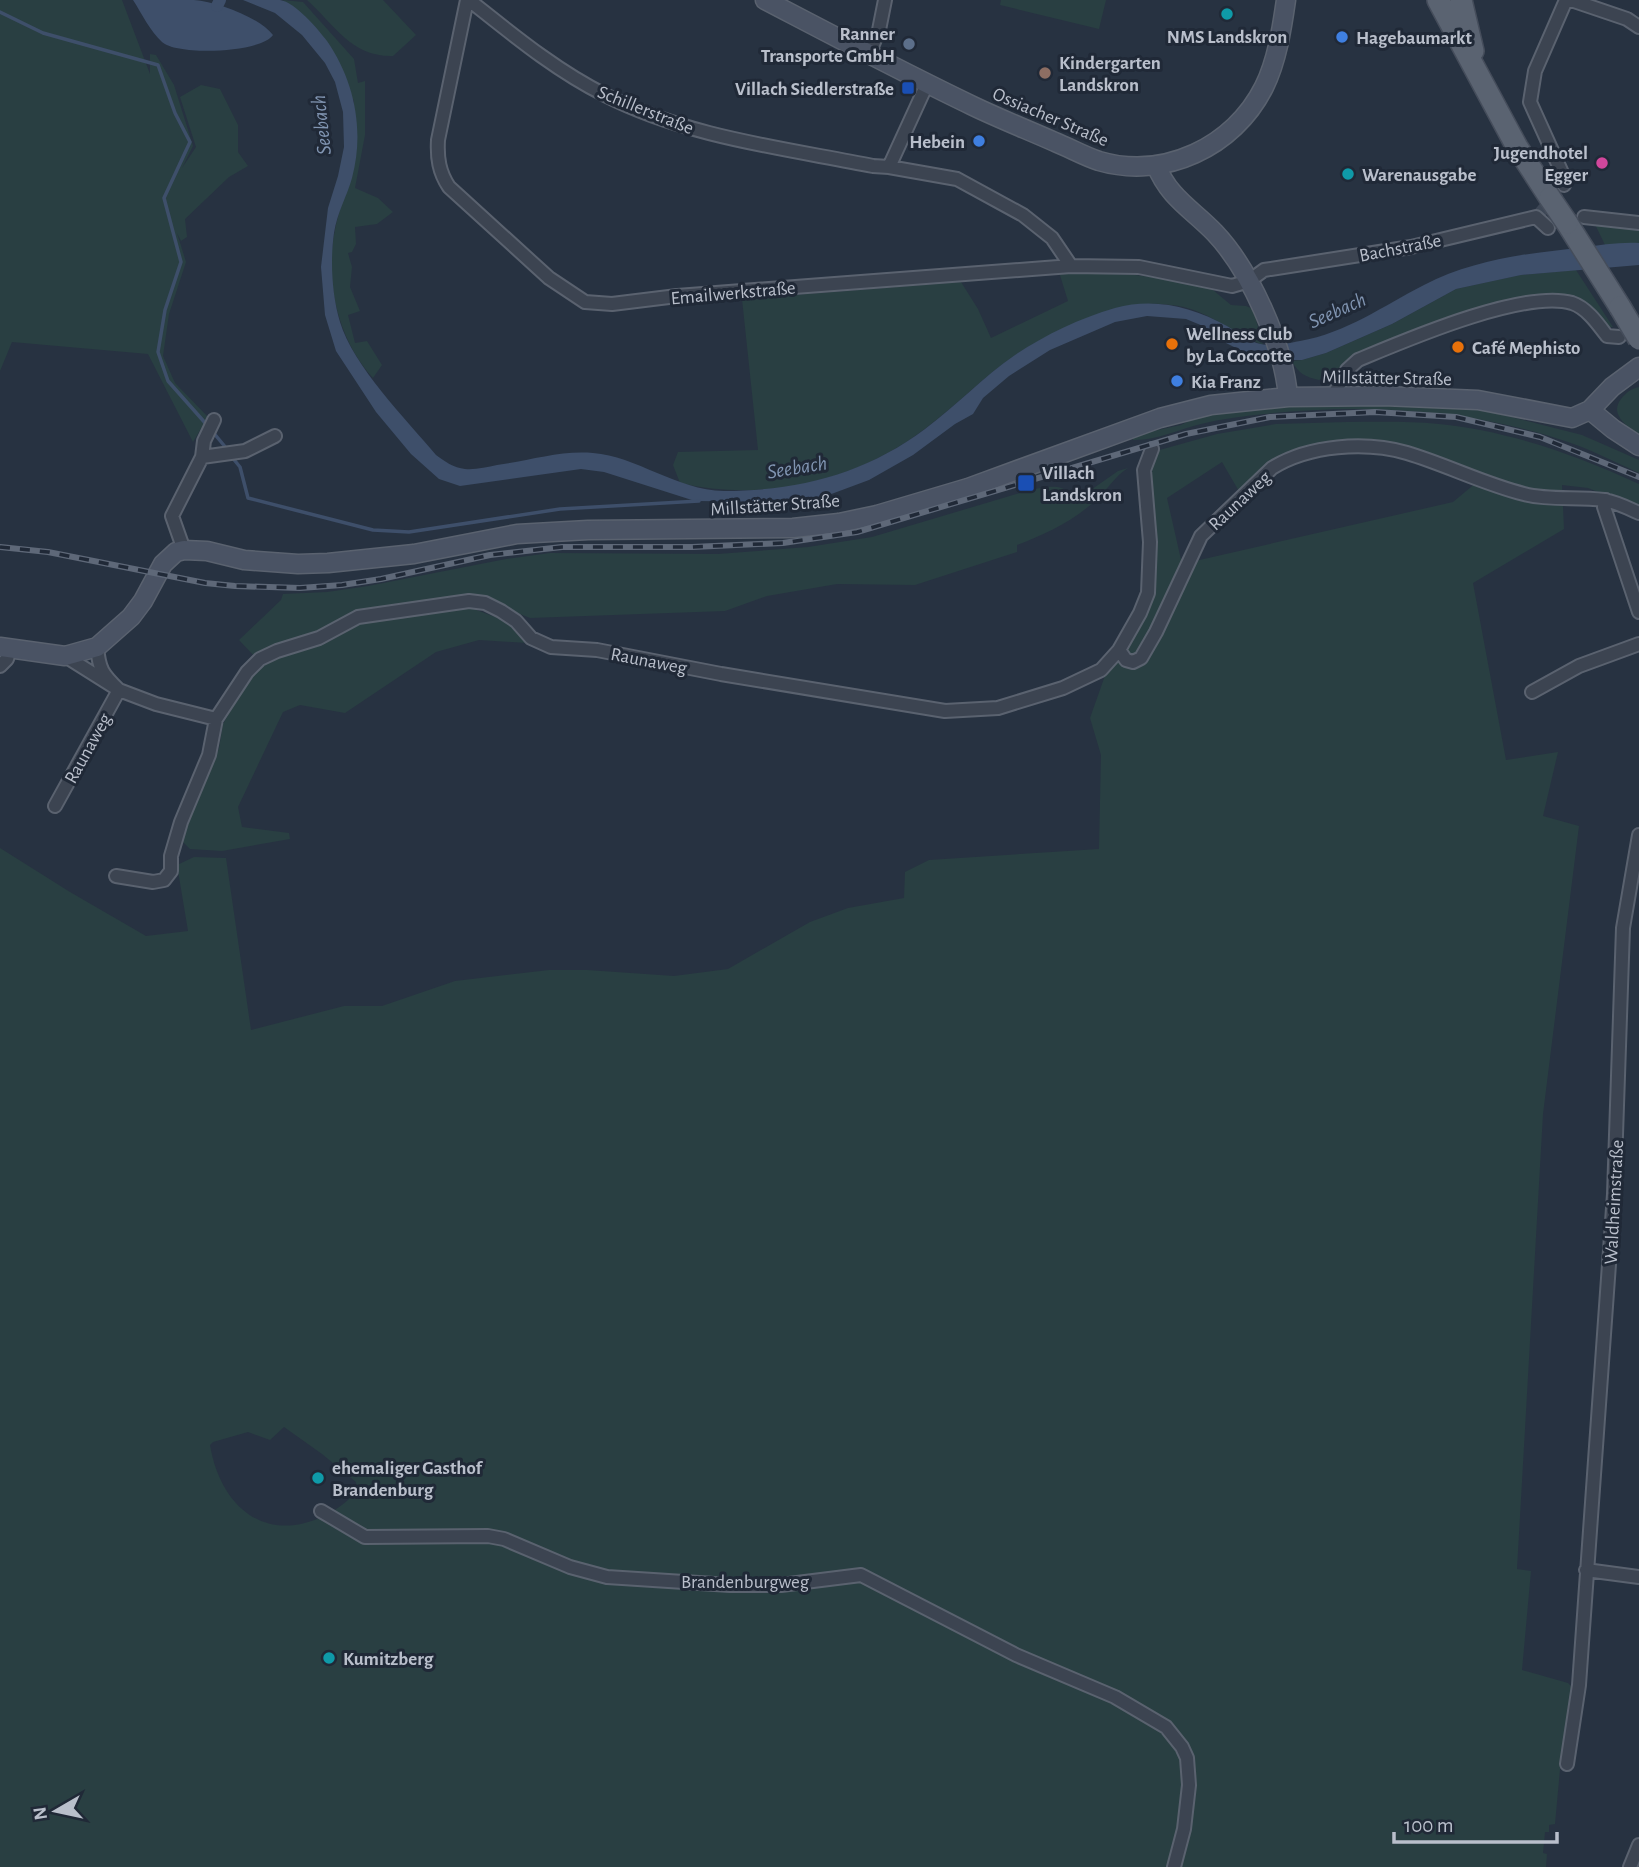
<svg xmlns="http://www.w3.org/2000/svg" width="1639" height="1867" viewBox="0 0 1639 1867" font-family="'Alegreya Sans',sans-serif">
<rect width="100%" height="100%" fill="#273241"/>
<path fill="#293f42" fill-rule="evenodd" d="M0,0H122L150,74V54L156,55L174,85L193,146L182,168L196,147L180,97L201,85L220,89L238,125V152L248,166L229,177L185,219L187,237L181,241L177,233L186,262L169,314L163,356L175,383L208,417L193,442L148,354L12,342L0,371Z
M283,0L303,2L354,59L358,83L365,81V135L355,188L378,198L393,212L377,224L355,227L356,244L352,252L348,253L352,267L350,287L360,311L348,315L355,343L367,341L382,365L373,378C338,340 324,280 335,230C336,221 340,213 341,204C347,170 350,135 354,101Z
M307,0H383L416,35L393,56C351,57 335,25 307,0Z
M1001,0H1106L1099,29L1000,5Z
M1639,216V243L1605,245L1592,218L1630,220Z
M1576,270L1613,327H1607L1581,304L1489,307L1429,324L1381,345L1319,380C1305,377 1298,373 1292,361L1302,360L1326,353L1392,324L1456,289L1520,275Z
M1059,272L1135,275L1196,283L1213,290L1231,305L1246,306L1253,309L1263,345C1232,333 1206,308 1171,305C1138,301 1124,307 1094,318C1066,327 1041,338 1017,354C984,376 957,405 926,428C857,481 765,503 680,483L673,465L678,452L758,450L742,299L961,282L978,309L991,338L1068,301Z
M1639,387V434C1627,427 1609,414 1621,399C1626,393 1630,389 1639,387Z
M1369,403L1471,407L1582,435L1639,460V473C1615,462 1590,449 1565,441C1469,409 1365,403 1264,414C1243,416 1221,419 1201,424C1180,429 1155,441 1133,440V438L1140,434L1181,425L1200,415L1259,405Z
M1347,422C1378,422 1408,421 1439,424C1509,431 1576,455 1639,484V509L1588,488L1562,485L1564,529L1473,583L1506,760L1558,752L1543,816L1579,826L1543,1114L1517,1569L1531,1571L1522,1670L1568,1683L1573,1688L1562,1748L1555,1824L1549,1825V1832H1545L1543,1853L1547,1854L1546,1867H0V848L70,892L146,936L188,931L177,865L194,857L226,858L251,1030L344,1006H382L455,981L549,970H587L674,976L728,969L810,922L848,908L904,898L905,872L929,860L1099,849L1101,755L1090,718L1107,670L1136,634L1153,589L1152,464L1156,451L1217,434L1276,424ZM1330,447L1409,450L1483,477L1453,502L1182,564L1167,498L1222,462L1240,493L1276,461L1295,450ZM284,1427L322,1454L356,1482L357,1492C347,1501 338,1509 326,1515C264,1546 220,1505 210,1445L213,1442L248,1432L270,1440Z
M1128,468C1115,476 1108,489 1097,499C1074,521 1046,534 1017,545V552L915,585L837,584L767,596L725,611L530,618L502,607L414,606L312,637L257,659L239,640L281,600L283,594L327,592L368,586L506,559L550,553L718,554L808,547L872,537L1030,490C1046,487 1059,483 1072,494L1088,492L1118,471Z
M471,608L506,621L527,643L479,640L436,652L345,713L300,705L283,712L238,807L242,827L289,833L290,839L222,851L190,849L180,839L219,748L223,724L251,674L263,665L290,652L330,641L364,621Z"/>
<path fill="#3e4f6a" d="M133,0C153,0 174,0 194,0C217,2 259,17 273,35C261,53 177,56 162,42C150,31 142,14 133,0Z
M243,0C255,0 268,0 280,0C295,2 318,29 327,41C354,80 365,130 352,178C347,196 337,213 334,233C330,261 332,295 340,322C353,366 406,419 436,455C444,461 454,468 465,469C475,470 487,467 497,465C528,461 561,450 593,453C636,456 676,490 724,491C797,491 865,474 925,429C956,406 983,377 1015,355C1045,335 1080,318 1115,308C1154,297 1193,307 1227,326C1238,332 1249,342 1261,344C1271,347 1290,343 1300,341C1346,333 1383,306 1424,285C1473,260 1526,253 1581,248C1600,245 1620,242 1639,243V265L1521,275L1456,289L1392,324L1326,353L1302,360H1266L1252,356L1226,343L1203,326L1186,319L1147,316L1115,322L1050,350L1009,376L983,398L973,414L955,424L913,455L869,480L826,496L778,502L695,501L604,472L581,469L460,486L439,479L411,454L376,412L336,351L325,315L321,267L328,208L338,176L344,147L343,112L335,82L325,63L302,35L275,13Z"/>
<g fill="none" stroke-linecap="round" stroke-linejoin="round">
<path stroke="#3e4f6a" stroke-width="3.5" d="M0,12L43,33L158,65L175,113L190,142L164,198L181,262L165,310L158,352L168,381L207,425
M212,431L227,449
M231,456L240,467L248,498L373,530L409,532L560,509L699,501"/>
<path stroke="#3e4f6a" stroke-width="12" d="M217,6L220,0"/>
<path stroke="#3d4756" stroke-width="12" stroke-dasharray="12 6" stroke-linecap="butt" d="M1539,214L1564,185"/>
<defs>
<path id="street" d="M467,0L438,140C437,158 439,172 449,187L549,278L585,302L612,304L677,296L1071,266L1139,267L1232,286L1249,281L1264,270L1411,247L1536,217L1548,228
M469,0C512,34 555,70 605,95C687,137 783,148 873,166L889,167L957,179L1023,215L1052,238L1071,266
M1571,0L1627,19L1639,27
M869,54L879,30L885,0
M889,167L927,84
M1564,185L1563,175L1530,102L1535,71L1566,0
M1584,217L1639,223
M1333,396L1347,370L1358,360C1406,340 1524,289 1572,303C1587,308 1598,324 1607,336L1619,337
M202,457L245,451L275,436
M1606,500L1604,507L1639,612
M184,550L172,516L202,457L204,441L214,420
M1119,650L1126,660L1133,662L1141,658L1156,632L1201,536L1272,468C1309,445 1365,441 1407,453C1447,465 1484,484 1524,494C1551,501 1577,496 1604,500C1616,502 1628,508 1639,513
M65,656L119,690L156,704L216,719L247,672L260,659L277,651L319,638L358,617L469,601L485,603L501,611L516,621L531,638L551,647L597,650L721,674L945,711L998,708L1063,688L1101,670L1119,650L1140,613L1148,593L1150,542L1144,470L1152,449
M0,666L7,659L10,649
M1532,692L1579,666L1639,644
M55,806L119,690C102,674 99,669 97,647
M116,876L153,882L164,880L171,871V856L181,822L209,755L216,719
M321,1511L365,1537L488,1536L504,1539L570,1567L607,1577L730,1585H781L861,1575L1016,1655L1115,1697L1166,1727L1182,1747L1187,1758L1189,1785L1184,1829L1174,1867
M1586,1570L1639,1577
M1567,1764L1579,1685L1614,1194L1623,928L1639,835
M1630,1867L1639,1845"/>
<path id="secondary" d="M765,0C834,36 902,72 973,106C1000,119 1028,130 1055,142C1070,148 1084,156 1099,161C1164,180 1234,147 1264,87C1277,61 1282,28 1286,0
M1156,165C1169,198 1192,209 1215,233C1250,270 1284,346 1288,397
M1590,410L1613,429L1639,446
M0,647L65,656L97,647L131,617L143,601L163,564L176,552L184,550L207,551L244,560L298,564L328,563L414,554L517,534L588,530L793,528L839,523L877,515L968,488L1160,418L1211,405L1288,397L1384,396L1478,400L1572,418L1590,410L1612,387L1639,367"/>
<path id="primary" d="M1438,0L1517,147L1550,198
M1461,0L1473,51
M1567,223L1620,307"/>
</defs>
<use href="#street" stroke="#5a626f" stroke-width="16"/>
<use href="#secondary" stroke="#5a626f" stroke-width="21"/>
<use href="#primary" stroke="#454d5b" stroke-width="24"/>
<use href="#street" stroke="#3c4451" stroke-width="12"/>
<use href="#secondary" stroke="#4a5364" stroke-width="18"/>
<use href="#primary" stroke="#5a6371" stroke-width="21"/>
<defs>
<path id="rail" d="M0,547L48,552L205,583L235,586L300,588L342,585L381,579L490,555L562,547H692L783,543L857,532L1186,434L1270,417L1375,412L1456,417L1540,437L1639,477"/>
</defs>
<use href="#rail" stroke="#5e6878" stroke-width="6"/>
<use href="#rail" stroke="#202937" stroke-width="3.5" stroke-dasharray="10" stroke-linecap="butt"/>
<defs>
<path id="primary-bridge" d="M1550,198L1567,223
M1620,307L1639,339"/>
</defs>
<use href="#primary-bridge" stroke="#454d5b" stroke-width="24" stroke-linecap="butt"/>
<use href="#primary-bridge" stroke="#5a6371" stroke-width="21"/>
</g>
<g fill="#0f9aa8" stroke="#202937" stroke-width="2.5">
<circle cx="1227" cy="14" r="7"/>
<circle cx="1348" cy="174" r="7"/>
<circle cx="318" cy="1478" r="7"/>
<circle cx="329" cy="1658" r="7"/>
</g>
<g fill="#3f7fe0" stroke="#202937" stroke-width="2.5">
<circle cx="1342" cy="37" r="7"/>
<circle cx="979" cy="141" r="7"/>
<circle cx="1177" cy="381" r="7"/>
</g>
<circle fill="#5c6f8a" stroke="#202937" stroke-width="2.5" cx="909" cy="44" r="7"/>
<circle fill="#8d6e63" stroke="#202937" stroke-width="2.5" cx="1045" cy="73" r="7"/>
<g fill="#1a4fb4" stroke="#202937" stroke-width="2.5">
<rect x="901" y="81" width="14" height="14" rx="3.5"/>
<rect x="1017" y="474" width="18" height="18" rx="3.5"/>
</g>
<circle fill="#d1479c" stroke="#202937" stroke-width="2.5" cx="1602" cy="163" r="7"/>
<g fill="#e8710a" stroke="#202937" stroke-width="2.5">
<circle cx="1172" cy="344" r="7"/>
<circle cx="1458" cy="347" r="7"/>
</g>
<g text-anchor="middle" stroke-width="6" stroke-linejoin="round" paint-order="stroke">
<g font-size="19" font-weight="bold" fill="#b9bfcb" stroke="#202937" text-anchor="start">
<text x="895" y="40" text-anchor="end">Ranner<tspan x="895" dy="22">Transporte GmbH</tspan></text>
<text x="1227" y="43" text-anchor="middle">NMS Landskron</text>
<text x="1356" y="44">Hagebaumarkt</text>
<text x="1059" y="69">Kindergarten<tspan x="1059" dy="22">Landskron</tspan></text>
<text x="894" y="95" text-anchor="end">Villach Siedlerstraße</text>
<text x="965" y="148" text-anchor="end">Hebein</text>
<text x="1588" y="159" text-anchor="end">Jugendhotel<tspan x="1588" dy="22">Egger</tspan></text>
<text x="1362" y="181">Warenausgabe</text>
<text x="1186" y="340">Wellness Club<tspan x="1186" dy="22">by La Coccotte</tspan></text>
<text x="1472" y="354">Café Mephisto</text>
<text x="1191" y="388">Kia Franz</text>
<text x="1042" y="479">Villach<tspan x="1042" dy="22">Landskron</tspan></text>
<text x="332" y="1474">ehemaliger Gasthof<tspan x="332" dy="22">Brandenburg</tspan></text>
<text x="343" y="1665">Kumitzberg</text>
</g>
<g font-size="19" fill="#b9bfcb" stroke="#202937">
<text transform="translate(646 109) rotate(22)" y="7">Schillerstraße</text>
<text transform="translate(1051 116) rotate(23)" y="7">Ossiacher Straße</text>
<text transform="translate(1400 247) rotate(-11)" y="7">Bachstraße</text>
<text transform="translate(733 292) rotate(-5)" y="7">Emailwerkstraße</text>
<text transform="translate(1387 377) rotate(1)" y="7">Millstätter Straße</text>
<text transform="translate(1239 500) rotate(-43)" y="7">Raunaweg</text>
<text transform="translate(775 504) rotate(-4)" y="7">Millstätter Straße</text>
<text transform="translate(649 660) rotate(11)" y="7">Raunaweg</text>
<text transform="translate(87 748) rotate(-61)" y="7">Raunaweg</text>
<text transform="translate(1613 1202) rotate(-87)" y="7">Waldheimstraße</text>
<text x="745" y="1588">Brandenburgweg</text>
</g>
<g font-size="21" font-style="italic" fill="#8195b2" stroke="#202937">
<text transform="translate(321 125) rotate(-96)" y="7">Seebach</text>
<text transform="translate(1337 310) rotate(-24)" y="7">Seebach</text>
<text transform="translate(797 467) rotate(-9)" y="7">Seebach</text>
</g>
</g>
<g transform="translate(56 1811) rotate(261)" stroke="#202937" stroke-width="5" paint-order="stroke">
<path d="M0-5L12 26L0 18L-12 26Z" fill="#b9bfcb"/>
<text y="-10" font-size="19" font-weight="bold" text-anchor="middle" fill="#b9bfcb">N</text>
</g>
<path d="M1394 1832v10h163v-10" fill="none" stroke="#b9bfcb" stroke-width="3.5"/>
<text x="1404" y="1832" font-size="21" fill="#b9bfcb" stroke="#202937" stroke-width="5" paint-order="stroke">100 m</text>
</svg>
